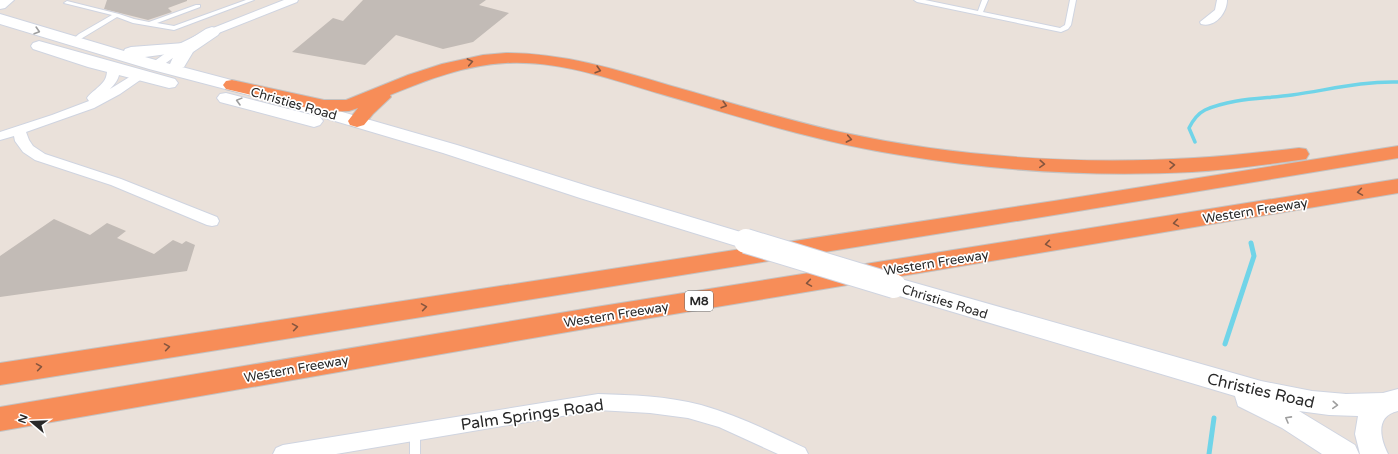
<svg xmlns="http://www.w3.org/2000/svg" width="1398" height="454" viewBox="0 0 1398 454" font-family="'Varela Round',sans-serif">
<rect width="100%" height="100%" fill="#eae1da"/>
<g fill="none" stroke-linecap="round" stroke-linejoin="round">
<path stroke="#70d4e8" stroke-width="3.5" d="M1195,142L1189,128C1193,120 1197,114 1205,110C1232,98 1263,99 1292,95C1328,90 1362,81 1398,82"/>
<path stroke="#70d4e8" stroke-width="5" d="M1225,344L1254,256L1251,243
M1209,454L1214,418"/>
</g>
<path fill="#c2bbb6" d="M107,0H187V1L168,8L172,12L148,20L104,9Z
M363,0H486L479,5L509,13L473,42L443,49L396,35L365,65L292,52L333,18L343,21Z
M54,219L90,235L107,223L126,231L117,238L154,254L173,240L182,244L186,241L195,245L187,271L0,297V256Z"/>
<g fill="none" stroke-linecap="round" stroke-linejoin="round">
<defs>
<path id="lane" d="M246,0H254L174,30L133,23L117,17L74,43L71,41L79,34L112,15L64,3L67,1L119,14L134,19L149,22L196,5H200V7L157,23L174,26Z
M914,0H925L978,11L982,0H988L983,12L1060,28L1065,25L1070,0H1076L1071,25L1068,29L1061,32L917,2Z
M415,426L419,428L420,431V454H410V431L411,428Z"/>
<path id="street" d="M284,0H298L297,2L216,34L185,49L159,68H151L149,65L177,45L208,30Z
M1217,0H1227C1227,13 1215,28 1201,24L1200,22L1215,10Z
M113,64L117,65C123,74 116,83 110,89L136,73H144L146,76L120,94L94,108L26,132L29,140L33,146L45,154L121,179L217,217L219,221L217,225L212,226L207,225L111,185L35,160L23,152L15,141L14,136L0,140V132L52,115L89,101L87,98C91,92 99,88 104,81C108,76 106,70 109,65Z
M598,394C632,395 667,396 701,405C737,415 771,432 805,448L808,454H778L719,427L688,418L650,413L598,410L336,454H273L276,448L283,445Z"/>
<path id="secondary" d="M0,0H14L5,8L0,9Z
M0,14L124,51L125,49L131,47L184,43L206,29L212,27L218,29L220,32L218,35L193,52L184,67H182L258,87L261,91L258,95L252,96L149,69L0,24ZM175,53L170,64L145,57Z
M39,41L175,79L178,83L175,87L169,88L88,67L33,49L31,46L33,43Z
M226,93L320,117L323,121L320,125L314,127L220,102L217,98L220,94Z
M297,99L457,145L594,188L754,236L757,241L754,246L746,249L580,198L443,153L291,108L288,104L291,100Z
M894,277L1261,381L1312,391L1346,394L1383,393L1398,389V411C1375,416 1380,438 1388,454H1360L1355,434L1358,416L1329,415L1299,411L1355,445L1359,454H1322L1282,428L1238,406L1235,396L886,292L883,286L886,280Z"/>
<path id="highway" d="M506,53C562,53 615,69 668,85C725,101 782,119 840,132C955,157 1077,165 1194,158C1229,156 1264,152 1299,148L1306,149L1309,154L1306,159L1299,160C1264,165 1228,170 1192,172C1095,177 996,171 900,155C818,142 740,117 661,94C610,79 559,60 506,63C465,65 427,80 390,95L391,97L373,114L364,125L357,127L350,125L348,121L358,108L349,111L324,112L226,89L223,85L226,81L232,80L324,100H346L408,75L442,64L483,55Z
M1398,146V158L1054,215L0,385V363L1054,201Z
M1398,179V193L596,327L0,431V407L596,307Z"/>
</defs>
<use href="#lane" stroke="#cfd4e0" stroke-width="2"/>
<use href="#street" stroke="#cfd4e0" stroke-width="2"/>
<use href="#secondary" stroke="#cfd4e0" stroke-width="2"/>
<use href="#highway" stroke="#c3c3c3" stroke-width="2"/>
<use href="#lane" fill="#fff" fill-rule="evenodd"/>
<use href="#street" fill="#fff" fill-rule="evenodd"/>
<use href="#secondary" fill="#fff" fill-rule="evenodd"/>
<use href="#highway" fill="#f78d58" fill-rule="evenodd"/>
<defs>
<path id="secondary-bridge" d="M746,241L894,286"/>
</defs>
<use href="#secondary-bridge" stroke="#cfd4e0" stroke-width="26" stroke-linecap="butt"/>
<use href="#secondary-bridge" stroke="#fff" stroke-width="24"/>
</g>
<defs><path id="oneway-chevron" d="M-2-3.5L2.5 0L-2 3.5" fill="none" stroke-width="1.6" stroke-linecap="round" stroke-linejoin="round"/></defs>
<g stroke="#9e9e9e">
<use href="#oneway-chevron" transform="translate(37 31) rotate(17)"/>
<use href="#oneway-chevron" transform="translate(239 101) rotate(-165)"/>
<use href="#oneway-chevron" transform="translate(1335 405) rotate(4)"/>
<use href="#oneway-chevron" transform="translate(1288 419) rotate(-151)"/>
</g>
<g stroke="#85553e">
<use href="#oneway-chevron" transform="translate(470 62) rotate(-11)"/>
<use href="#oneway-chevron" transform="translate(598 70) rotate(16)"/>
<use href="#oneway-chevron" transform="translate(724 105) rotate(16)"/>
<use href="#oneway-chevron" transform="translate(849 139) rotate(11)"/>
<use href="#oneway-chevron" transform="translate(1042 164) rotate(4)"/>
<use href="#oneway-chevron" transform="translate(1172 165) rotate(-2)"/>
<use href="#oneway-chevron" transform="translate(1360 192) rotate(171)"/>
<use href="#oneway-chevron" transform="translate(1176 223) rotate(171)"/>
<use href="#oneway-chevron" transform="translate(1048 244) rotate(171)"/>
<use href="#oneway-chevron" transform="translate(809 283) rotate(171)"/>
<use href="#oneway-chevron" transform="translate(424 307) rotate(-9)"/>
<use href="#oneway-chevron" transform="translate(295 327) rotate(-9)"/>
<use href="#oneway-chevron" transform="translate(167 347) rotate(-9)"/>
<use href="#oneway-chevron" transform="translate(39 367) rotate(-9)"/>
</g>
<g text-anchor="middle" stroke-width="3.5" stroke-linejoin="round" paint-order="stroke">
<rect fill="#fff" stroke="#686868" stroke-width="1" x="685" y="291" width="28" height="20" rx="3"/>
<g font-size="12" font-weight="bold" fill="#282828">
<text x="699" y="305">M8</text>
</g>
<g font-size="13" fill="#282828" stroke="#fff">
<text transform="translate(294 103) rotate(16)" y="5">Christies Road</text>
<text transform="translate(1255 210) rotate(-9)" y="5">Western Freeway</text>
<text transform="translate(936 262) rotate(-9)" y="5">Western Freeway</text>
<text transform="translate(945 301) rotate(17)" y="5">Christies Road</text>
<text transform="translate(616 314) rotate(-9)" y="5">Western Freeway</text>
<text transform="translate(296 368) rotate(-10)" y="5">Western Freeway</text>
</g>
<g font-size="16" fill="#282828" stroke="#fff">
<text transform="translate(1261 390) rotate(13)" y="6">Christies Road</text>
<text transform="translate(532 414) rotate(-8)" y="6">Palm Springs Road</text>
</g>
</g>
<g transform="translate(32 422) rotate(289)" stroke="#ffffff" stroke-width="3" paint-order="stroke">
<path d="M0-3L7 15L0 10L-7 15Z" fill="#282828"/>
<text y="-6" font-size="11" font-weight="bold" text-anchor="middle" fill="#282828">N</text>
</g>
</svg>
